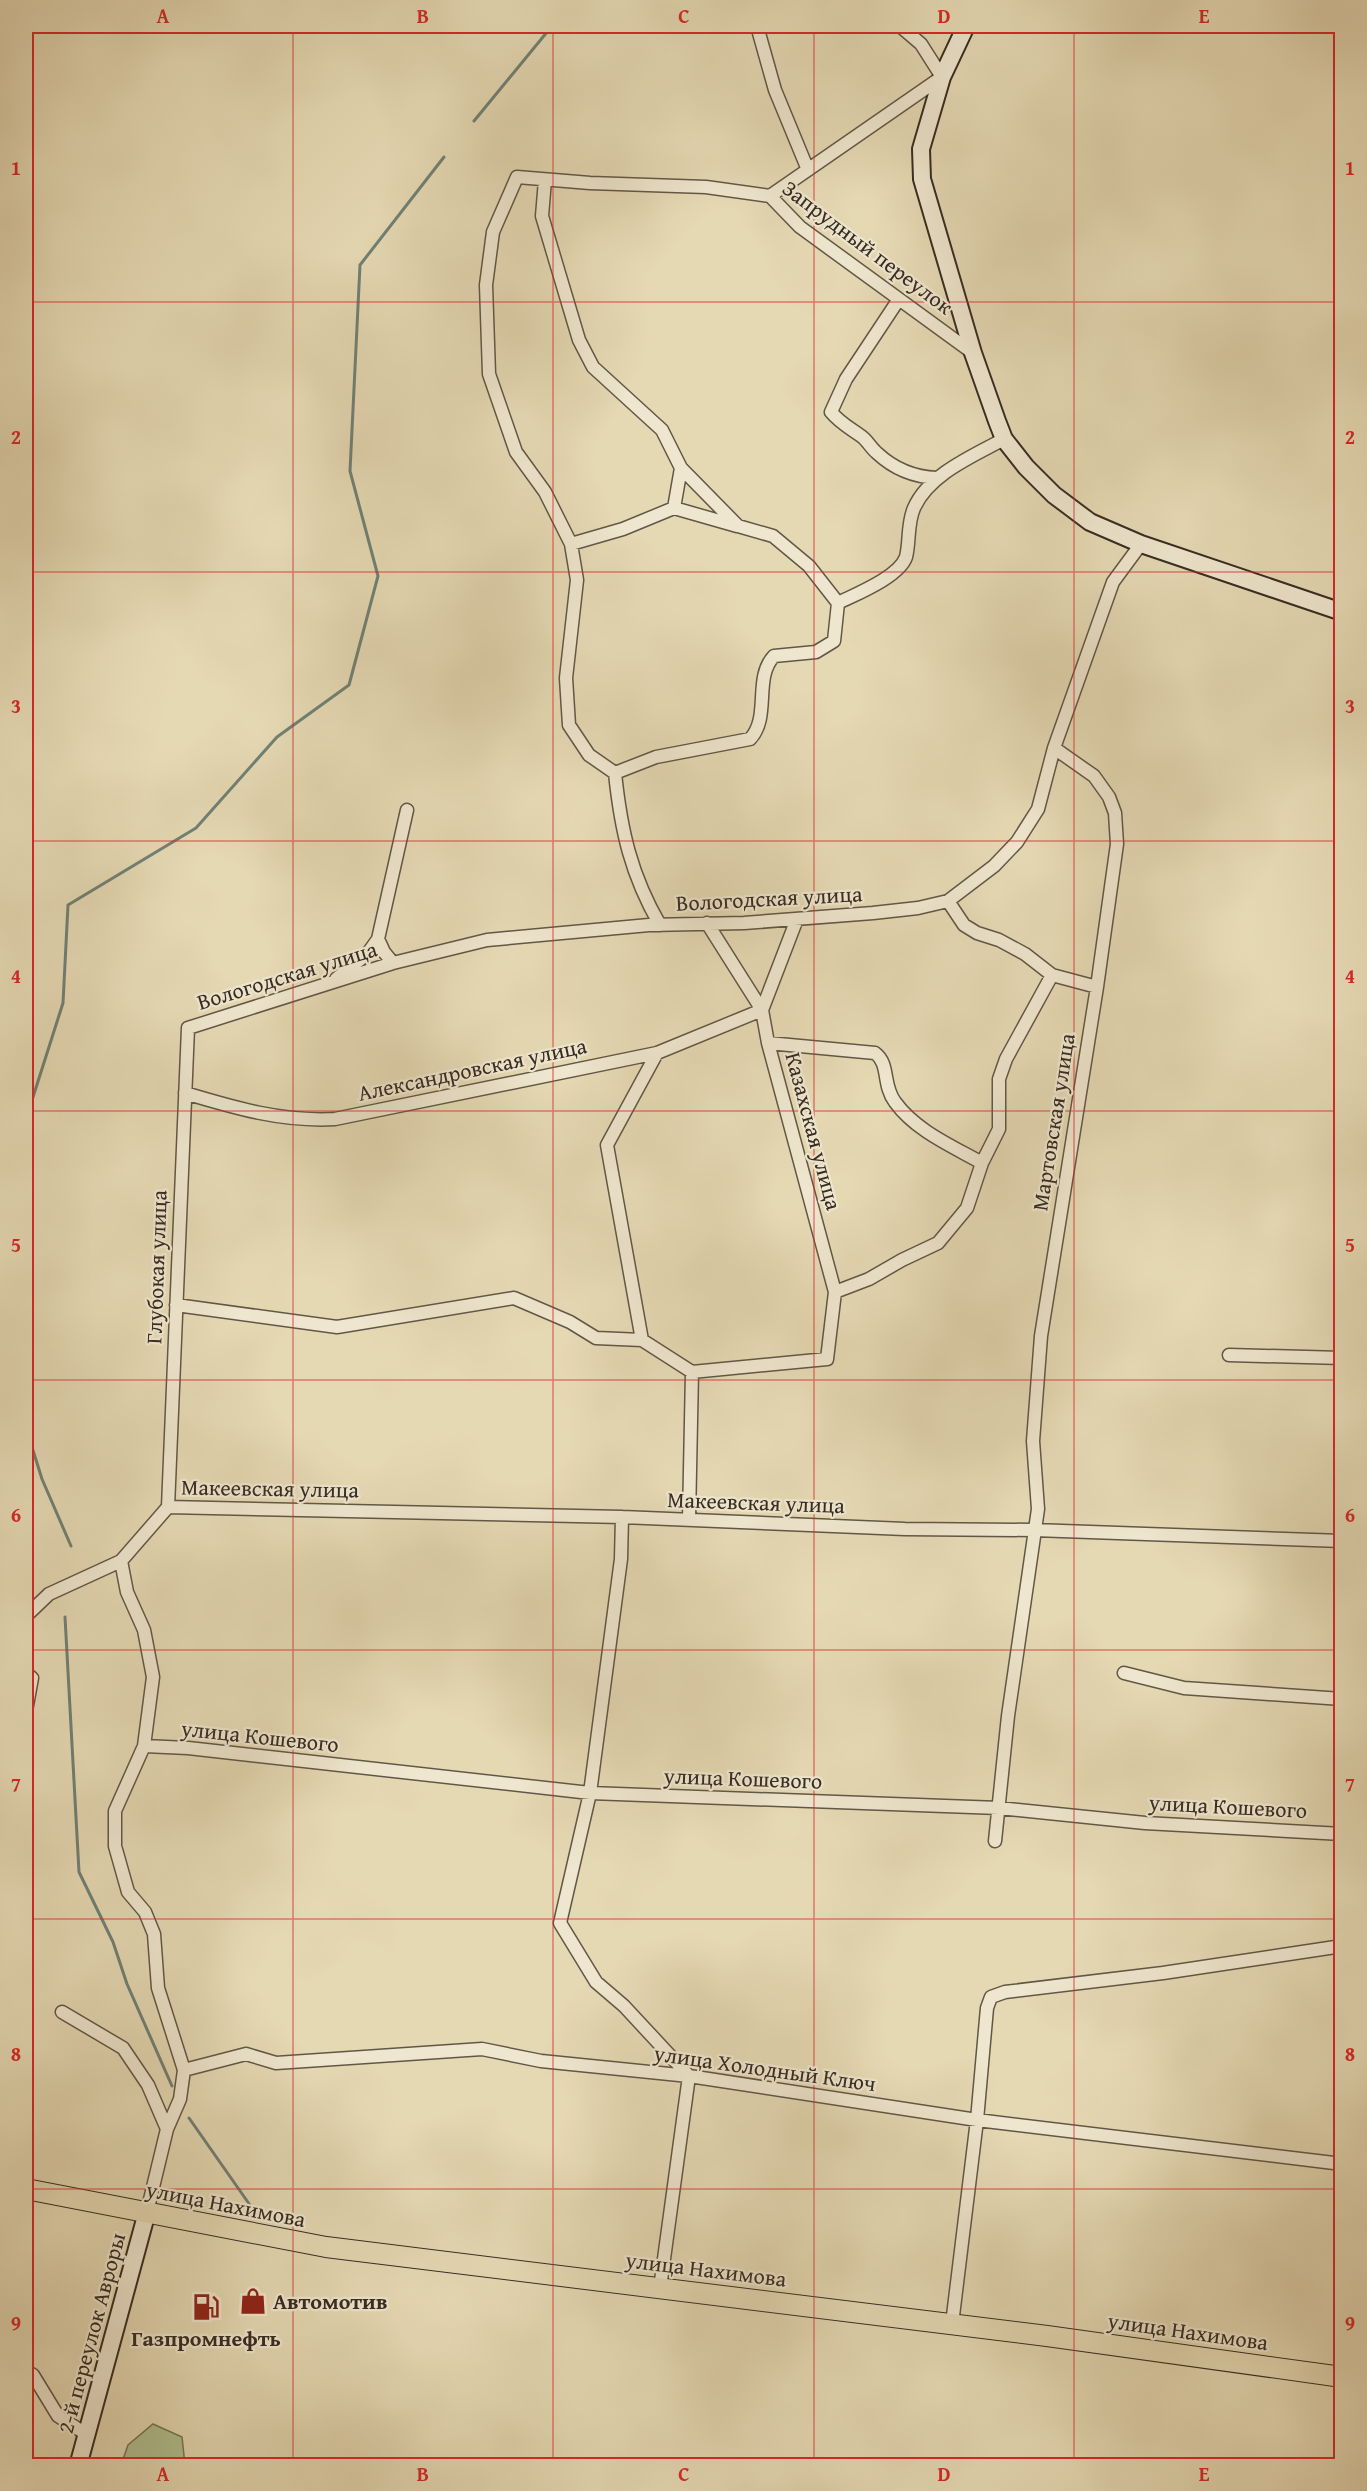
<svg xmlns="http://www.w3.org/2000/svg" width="1367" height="2491" viewBox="0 0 1367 2491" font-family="'Gentium Book Plus',serif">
<rect width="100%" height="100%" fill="#e5d9b4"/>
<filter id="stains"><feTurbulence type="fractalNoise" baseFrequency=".00333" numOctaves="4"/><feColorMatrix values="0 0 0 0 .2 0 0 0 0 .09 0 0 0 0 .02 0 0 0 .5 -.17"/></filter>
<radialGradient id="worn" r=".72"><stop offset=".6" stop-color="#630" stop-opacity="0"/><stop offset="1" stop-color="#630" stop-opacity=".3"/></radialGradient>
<path fill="#b1c090" stroke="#747659" stroke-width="1.5" d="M153,2424L182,2437L185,2465H121L128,2445Z"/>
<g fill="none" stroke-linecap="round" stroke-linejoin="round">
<path stroke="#708175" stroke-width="3" d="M474,121L552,26
M26,1119L63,1003L68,905L196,828L277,737L349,685L378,576L350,471L360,265L444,157
M26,1428L42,1479L71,1546
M65,1617L79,1872L113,1942L127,1984L172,2086
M189,2118L252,2208"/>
<defs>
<path id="street" d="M757,26L775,90L808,170
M545,180L542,216L579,340L593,367L662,430L681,468L738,526L773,536L809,566L838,603C856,594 899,577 906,557C910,541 907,524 914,508C929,474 973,456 1004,439
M770,196L942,77L921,44L900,26
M899,299L846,379L831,412C840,423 850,428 861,436C867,440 871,448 877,453C894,469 914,477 937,478
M674,508L737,526
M571,544L623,529L674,508L681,468
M615,773L656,757L750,739C771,717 753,678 774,656L816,652L834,641L838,603
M948,901L964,925L977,933L999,940L1025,954L1052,975L1097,987
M660,925C631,875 621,831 615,773L589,755L569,725L566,678L577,580L571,544L545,492L516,452L489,374L486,285L493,232L517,177L590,183L706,187L770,196L800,227L973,353
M378,939L384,952L393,963
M336,979L368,953L378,939L407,810
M768,1043L875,1053C890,1064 882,1085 895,1102C916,1131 952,1146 982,1163
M657,1053L607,1145L642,1340L692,1372L827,1359L835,1292L768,1043L762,1010L797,919
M185,1093C235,1108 282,1122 335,1119L657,1053L762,1010L707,923
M835,1292L869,1279L902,1260L938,1243L967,1208L982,1163L999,1129V1079L1006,1059L1052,975
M176,1305L337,1327L514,1298L570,1322L596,1338L642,1340
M1229,1355L1342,1358
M168,1507L188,1028L393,963L487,940L649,925L744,923L873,913L918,908L948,901L994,866L1017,842L1038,809L1054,748L1113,582L1141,544
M168,1507L622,1517L905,1529L1034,1530L1342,1541
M622,1517L621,1559L590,1793L560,1923L596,1982L624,2006L689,2076L660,2288
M689,1519L692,1372
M26,1616L49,1594L121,1561
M26,1673L32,1678L26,1711
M1124,1673L1184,1688L1342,1699
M144,1746L188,1748L590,1793L999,1808L1145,1823L1342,1834
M995,1841L1008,1716L1038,1509L1033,1441L1041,1336L1097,987L1117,844L1115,813L1109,797L1094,776L1054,748
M62,2012L123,2048L148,2085L167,2129
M184,2070L246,2054L276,2063L482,2049L541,2061L689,2076L977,2120L1342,2164
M147,2212L167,2129L180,2099L184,2070L158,1988L154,1934L145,1912L128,1892L115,1846V1811L144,1746L153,1677L144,1630L127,1592L121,1561L168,1507
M952,2324L977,2120L987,2008L991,1997L1005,1992L1163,1973L1342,1946
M26,2371L33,2375L58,2416L86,2434"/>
<path id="secondary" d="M966,26L942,77L921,149L922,179L973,353L997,421L1004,439L1026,467L1054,495L1090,522L1141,544L1342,612
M78,2466L147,2212"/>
<path id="primary" d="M26,2189L326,2247L1047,2336L1342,2377"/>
</defs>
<use href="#street" stroke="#625746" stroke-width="15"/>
<use href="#secondary" stroke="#372c22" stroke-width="20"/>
<use href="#primary" stroke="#372c22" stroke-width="22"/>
<use href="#street" stroke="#eee6ce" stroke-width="12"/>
<use href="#secondary" stroke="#eee6ce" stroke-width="16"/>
<use href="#primary" stroke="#e5d9b4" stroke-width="20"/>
</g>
<path fill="none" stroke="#d62828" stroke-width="1.5" stroke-opacity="0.55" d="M293,26V2466M553,26V2466M814,26V2466M1074,26V2466M26,302H1342M26,572H1342M26,841H1342M26,1111H1342M26,1380H1342M26,1650H1342M26,1919H1342M26,2189H1342"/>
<defs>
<symbol id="shop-bare" viewBox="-9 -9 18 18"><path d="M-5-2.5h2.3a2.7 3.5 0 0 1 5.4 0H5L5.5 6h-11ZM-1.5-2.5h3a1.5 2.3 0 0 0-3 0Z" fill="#8f2418" stroke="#eee6ce" stroke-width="2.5" paint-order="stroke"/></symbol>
<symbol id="fuel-bare" viewBox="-9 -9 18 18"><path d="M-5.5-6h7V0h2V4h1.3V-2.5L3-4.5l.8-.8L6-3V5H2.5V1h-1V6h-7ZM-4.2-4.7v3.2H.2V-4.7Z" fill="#8f2418" stroke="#eee6ce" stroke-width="2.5" paint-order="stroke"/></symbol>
</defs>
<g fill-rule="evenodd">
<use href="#shop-bare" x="234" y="2282" width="38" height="38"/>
<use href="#fuel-bare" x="187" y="2288" width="38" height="38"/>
</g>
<g text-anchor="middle" stroke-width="4.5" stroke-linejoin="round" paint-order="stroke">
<g font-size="22" fill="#372c22" stroke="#eee6ce">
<text transform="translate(868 247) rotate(37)" y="8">Запрудный переулок</text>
<text transform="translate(769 898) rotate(-3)" y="8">Вологодская улица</text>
<text transform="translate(287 975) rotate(-17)" y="8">Вологодская улица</text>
<text transform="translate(472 1069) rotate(-12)" y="8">Александровская улица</text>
<text transform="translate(1053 1122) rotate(-81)" y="8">Мартовская улица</text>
<text transform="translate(814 1131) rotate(75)" y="8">Казахская улица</text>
<text transform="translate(156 1267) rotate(-88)" y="8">Глубокая улица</text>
<text transform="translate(270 1488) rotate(1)" y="8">Макеевская улица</text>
<text transform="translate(756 1502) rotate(2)" y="8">Макеевская улица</text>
<text transform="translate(260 1736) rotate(6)" y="8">улица Кошевого</text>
<text transform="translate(743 1778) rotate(2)" y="8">улица Кошевого</text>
<text transform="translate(1228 1806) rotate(3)" y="8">улица Кошевого</text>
<text transform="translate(765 2068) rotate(8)" y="8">улица Холодный Ключ</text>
<text transform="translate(226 2204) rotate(11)" y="8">улица Нахимова</text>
<text transform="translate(706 2269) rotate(7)" y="8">улица Нахимова</text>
<text transform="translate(1188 2331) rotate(8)" y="8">улица Нахимова</text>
<text transform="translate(91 2333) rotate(-75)" y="8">2-й переулок Авроры</text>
</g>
<g font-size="22" font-weight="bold" fill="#372c22" stroke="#eee6ce" text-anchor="start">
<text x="273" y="2309">Автомотив</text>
<text x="206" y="2346" text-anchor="middle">Газпромнефть</text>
</g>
</g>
<rect width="1367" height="2491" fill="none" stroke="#e5d9b4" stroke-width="66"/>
<rect x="33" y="33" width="1301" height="2425" fill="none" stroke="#d62828" stroke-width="2"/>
<g font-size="20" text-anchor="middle" font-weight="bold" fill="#d62828">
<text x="163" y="23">A</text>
<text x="423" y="23">B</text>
<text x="684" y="23">C</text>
<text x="944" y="23">D</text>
<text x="1204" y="23">E</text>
<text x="16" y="175">1</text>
<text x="1350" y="175">1</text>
<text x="16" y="444">2</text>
<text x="1350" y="444">2</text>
<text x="16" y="713">3</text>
<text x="1350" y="713">3</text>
<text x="16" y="983">4</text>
<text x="1350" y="983">4</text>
<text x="16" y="1252">5</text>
<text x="1350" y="1252">5</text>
<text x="16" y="1522">6</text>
<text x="1350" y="1522">6</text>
<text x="16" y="1791">7</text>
<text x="1350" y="1791">7</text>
<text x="16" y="2061">8</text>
<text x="1350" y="2061">8</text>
<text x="16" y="2330">9</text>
<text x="1350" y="2330">9</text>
<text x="163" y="2481">A</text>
<text x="423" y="2481">B</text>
<text x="684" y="2481">C</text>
<text x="944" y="2481">D</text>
<text x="1204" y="2481">E</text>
</g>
<rect width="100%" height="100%" filter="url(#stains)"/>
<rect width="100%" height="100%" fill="url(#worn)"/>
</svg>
